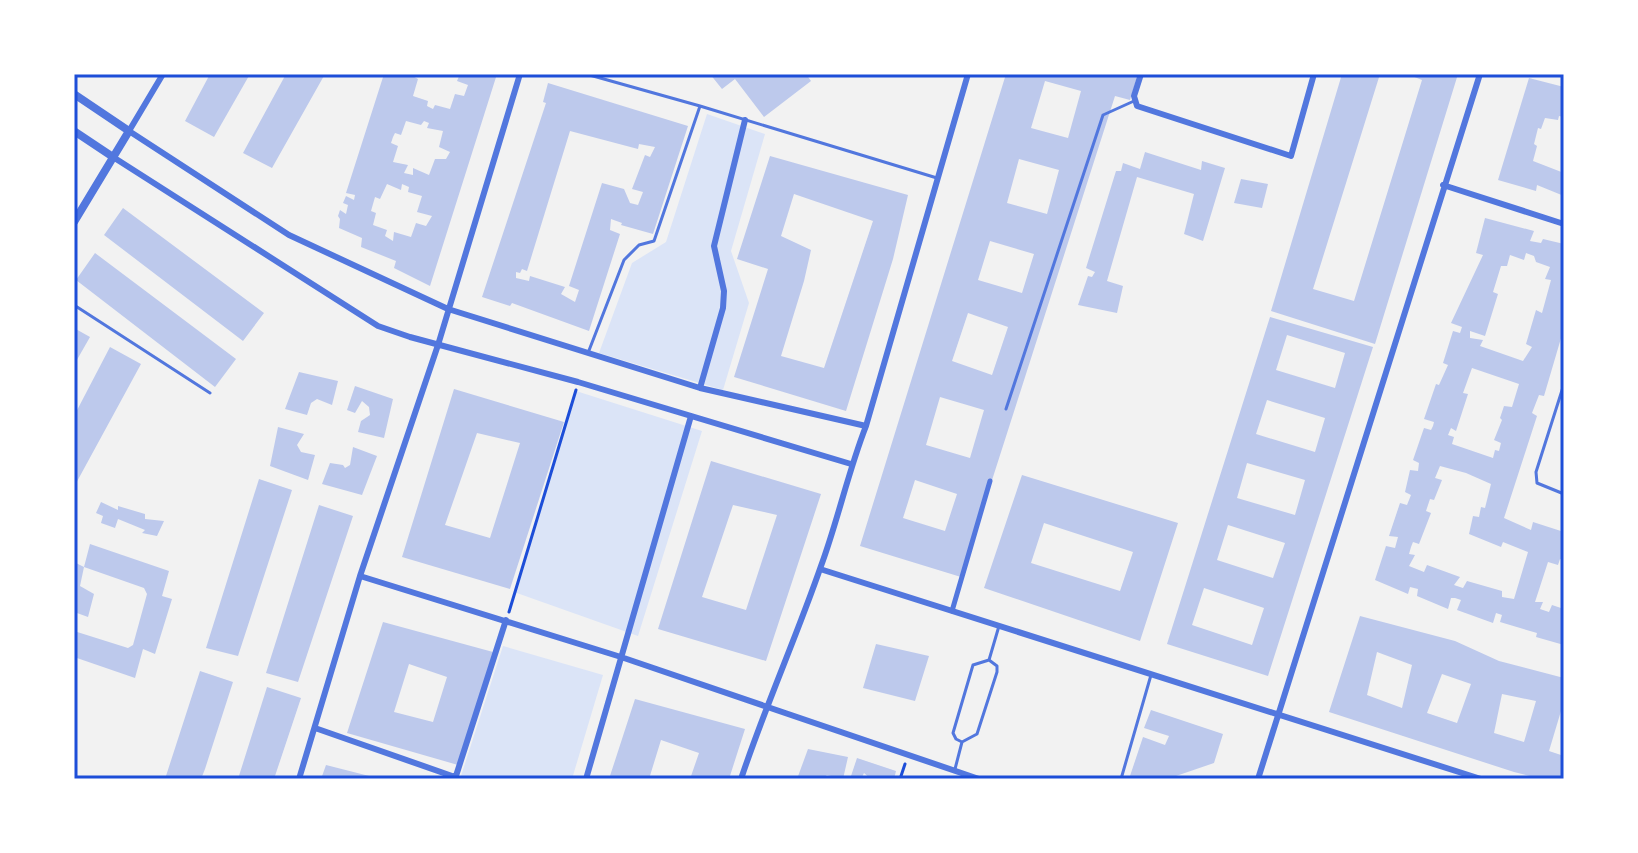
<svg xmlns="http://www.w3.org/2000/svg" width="1638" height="853" viewBox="0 0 1638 853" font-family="Helvetica,sans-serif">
<rect width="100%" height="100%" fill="#f2f2f2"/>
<path fill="#dbe4f7" d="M707,114L765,134L731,251L749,303L723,390L599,353L632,263L666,242Z
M576,391L702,431L638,636L514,592Z
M503,646L603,675L572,779H460Z"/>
<path fill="#bdc9ec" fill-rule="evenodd" d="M210,74H250L214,137L185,121Z
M286,74H325L272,168L243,153Z
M384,74H409L418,79L413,96L428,101L427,106L433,109L435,105L450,109L455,94L464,96L468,85L457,81L460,74H497L430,286L394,268L396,261L361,247L362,238L339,228L340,219L338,216L340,210L346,214L348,205L343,203L346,196L354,200L355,195L346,193ZM406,121L421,125L424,121L429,123L427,128L443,131L439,147L450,152L446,159H435L429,175L413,168V175L404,173L408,165L393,162L398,146L391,143L393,137L395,133L401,135ZM387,184L401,190L402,184L409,187L408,192L422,196L417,212L432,216L426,226L416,223L411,237L394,232L393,241L385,236L387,230L373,225L376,213L371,211L375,197L380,199Z
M710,74H806L811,81L764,117L735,79L722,89Z
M1006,74H1138L1130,100L1115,96L961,577L860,546ZM1045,81L1081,91L1068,138L1031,128ZM1019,159L1059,170L1047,214L1007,203ZM990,241L1034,254L1022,293L978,280ZM968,313L1008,327L992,375L952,361ZM940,397L984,410L970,458L926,445ZM915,480L957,494L945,531L903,518Z
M1342,74H1380L1313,289L1354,301L1422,80L1407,74H1458L1375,344L1271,311Z
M1529,78L1564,87V117L1559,116L1558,120L1545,118L1541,129L1538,128L1534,144L1537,146L1533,161L1564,173V196L1537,185L1536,191L1498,180Z
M548,83L688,126L653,234L621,225L622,223L611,219L610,230L620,234L589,331L512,303L510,306L482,297L546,103L543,102ZM570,131L638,149L639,144L655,147L650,157L645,155L632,189L643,192L638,205L630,203L624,189L602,183L569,286L579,290L575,302L561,294L565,287L530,276L529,281L516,278V272L520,273L522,269L527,271Z
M1145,152L1201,170L1202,161L1225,168L1203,241L1184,234L1194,194L1137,177L1107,281L1123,286L1117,313L1078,305L1088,276L1092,277L1095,272L1086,268L1116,171H1121L1123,163L1140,169Z
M770,156L908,195L893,259L846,411L734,377L768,269L737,259ZM794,194L873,221L824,368L781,356L804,281L811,250L781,236Z
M1241,179L1268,184L1262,208L1234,203Z
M123,208L264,313L243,341L104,235Z
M1485,218L1534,231L1530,241L1541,243L1543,239L1564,244V328L1544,396L1539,395L1532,413L1537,416L1504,518L1531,530L1533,522L1564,532V560L1560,559L1558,565L1548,562L1535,602H1543L1540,609L1549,612L1552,605L1564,609V645L1536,637L1537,633L1500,622L1502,615L1496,613L1493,623L1457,610L1461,600L1455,598H1451L1448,609L1417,596L1418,589L1410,587L1408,594L1375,580L1386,546L1395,548L1398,537L1389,536L1400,503L1407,505L1411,495L1405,492L1410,470L1418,471L1419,463L1413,460L1424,428L1431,430L1433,426L1434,422L1424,419L1436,384L1439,385L1448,365L1443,363L1453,331L1460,333L1462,327L1451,323L1483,255L1476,253ZM1526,253L1534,256L1536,262L1550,267L1545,279L1551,280L1542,313L1536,310L1526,344L1532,347L1523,361L1480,346L1483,340L1470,338V331L1485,336L1498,294L1493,292L1501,266H1507L1510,255L1524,260ZM1472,368L1519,384L1512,407L1504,406L1500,418L1502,420L1494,440L1501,443L1499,451L1495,450L1493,458L1452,444L1454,437L1448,435L1451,428L1456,431L1468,394L1463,393ZM1440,466L1466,473L1491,484L1485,508L1481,507L1479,517L1473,516L1469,534L1501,547L1503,542L1528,552L1514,599L1502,597V591L1467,581L1463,588L1454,585L1460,577L1427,565L1424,572L1409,566L1415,555L1409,554L1411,547L1413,542L1419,544L1431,513L1426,511L1430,499L1434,500L1442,480L1435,478Z
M95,253L236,359L215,387L76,280Z
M1270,317L1373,347L1268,676L1167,644ZM1287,335L1345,353L1335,388L1276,370ZM1267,400L1325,418L1315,452L1256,434ZM1247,463L1305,480L1295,515L1237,498ZM1228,525L1285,543L1273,578L1217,560ZM1204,588L1264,608L1252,645L1192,625Z
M74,328L90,337L74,365Z
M110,347L141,364L74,487V416Z
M299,372L338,381L332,405L317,399L311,403L307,415L285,409Z
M355,386L393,399L384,438L358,432L361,421L370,415L369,407L362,401L355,413L347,410Z
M454,389L564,422L510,589L402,557ZM477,433L520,443L490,538L445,525Z
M278,427L304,434L297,445L301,452L315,455L308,480L270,466Z
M353,447L377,456L362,495L322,484L330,463L343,465L345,468L350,465Z
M711,461L821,494L766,661L658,629ZM733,505L777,515L746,610L702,597Z
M1022,475L1178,523L1140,641L984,588ZM1044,523L1133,552L1120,591L1031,563Z
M259,479L292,490L238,656L206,648Z
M101,502L118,510V506L145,514V519L164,521L157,536L142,533L145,530L118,519L115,528L101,523L103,516L96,513Z
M319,505L353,516L298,682L266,673Z
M90,544L169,571L162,596L172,599L155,654L143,649L135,678L74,657V631L128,648L133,645L147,594L144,588L84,567Z
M74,562L84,567L80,586L94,594L88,617L77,613L74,621Z
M1360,616L1455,641L1499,661L1564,678V712L1561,711L1549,751L1564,756V779H1541L1514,772L1329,712ZM1377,652L1412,665L1402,708L1367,695ZM1442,674L1471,684L1457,723L1427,713ZM1502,694L1536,701L1524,742L1494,733Z
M383,622L493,652L458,765L347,733ZM409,664L447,677L433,722L394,712Z
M876,644L929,656L915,701L863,688Z
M200,671L233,682L205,769L201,779H165Z
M267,687L301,698L274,779H238Z
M635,699L745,729L729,779H690L699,753L661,740L649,779H609Z
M1151,710L1223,734L1214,763L1176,776L1177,779H1129L1143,737L1165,745L1169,736L1144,728Z
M808,749L848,757L843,779L827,775L821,779H797Z
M857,758L896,771L894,779H871L864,773L861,779H850Z
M326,765L377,778L376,779H321Z"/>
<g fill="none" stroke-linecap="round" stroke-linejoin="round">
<path stroke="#1d4ed8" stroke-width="3" d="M509,612L576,390
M900,779L905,764"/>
<path stroke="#5277de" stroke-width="3" d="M586,74L700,106L654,241L639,245L624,260L588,353
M700,106L937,178
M74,305L210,393
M1564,384L1536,472L1537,483L1564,494
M1006,409L1103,115L1134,101
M989,660L999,626
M962,742L956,739L953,733L973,665L989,660
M962,742L977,734L997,672V666L989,660
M955,769L962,742
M1121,779L1151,675"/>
<path stroke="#5277de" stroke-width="5" d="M952,611L990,481"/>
<path stroke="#5277de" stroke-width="6" d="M163,74L129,131L289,235L448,309L700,388L866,426
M1141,74L1134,96L1137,106L1291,156L1314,74
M113,157L378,326L410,337L578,382L851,464
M1443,185L1564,224
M700,388L723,308L724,291L714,246L745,120
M820,569L1481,779
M360,576L621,657L979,779
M315,728L455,777
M299,779L360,576L438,345L520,74
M455,779L506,620
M586,779L691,416
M741,779C765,707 796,638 821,566C838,520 848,472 866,426L968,74
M1258,779L1480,74"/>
<path stroke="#5277de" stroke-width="8" d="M74,94L129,131L74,222
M74,131L113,157"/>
</g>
<rect width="1638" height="853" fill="none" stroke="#ffffff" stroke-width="152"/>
<rect x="76" y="76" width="1486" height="701" fill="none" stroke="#1d4ed8" stroke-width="3"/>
</svg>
